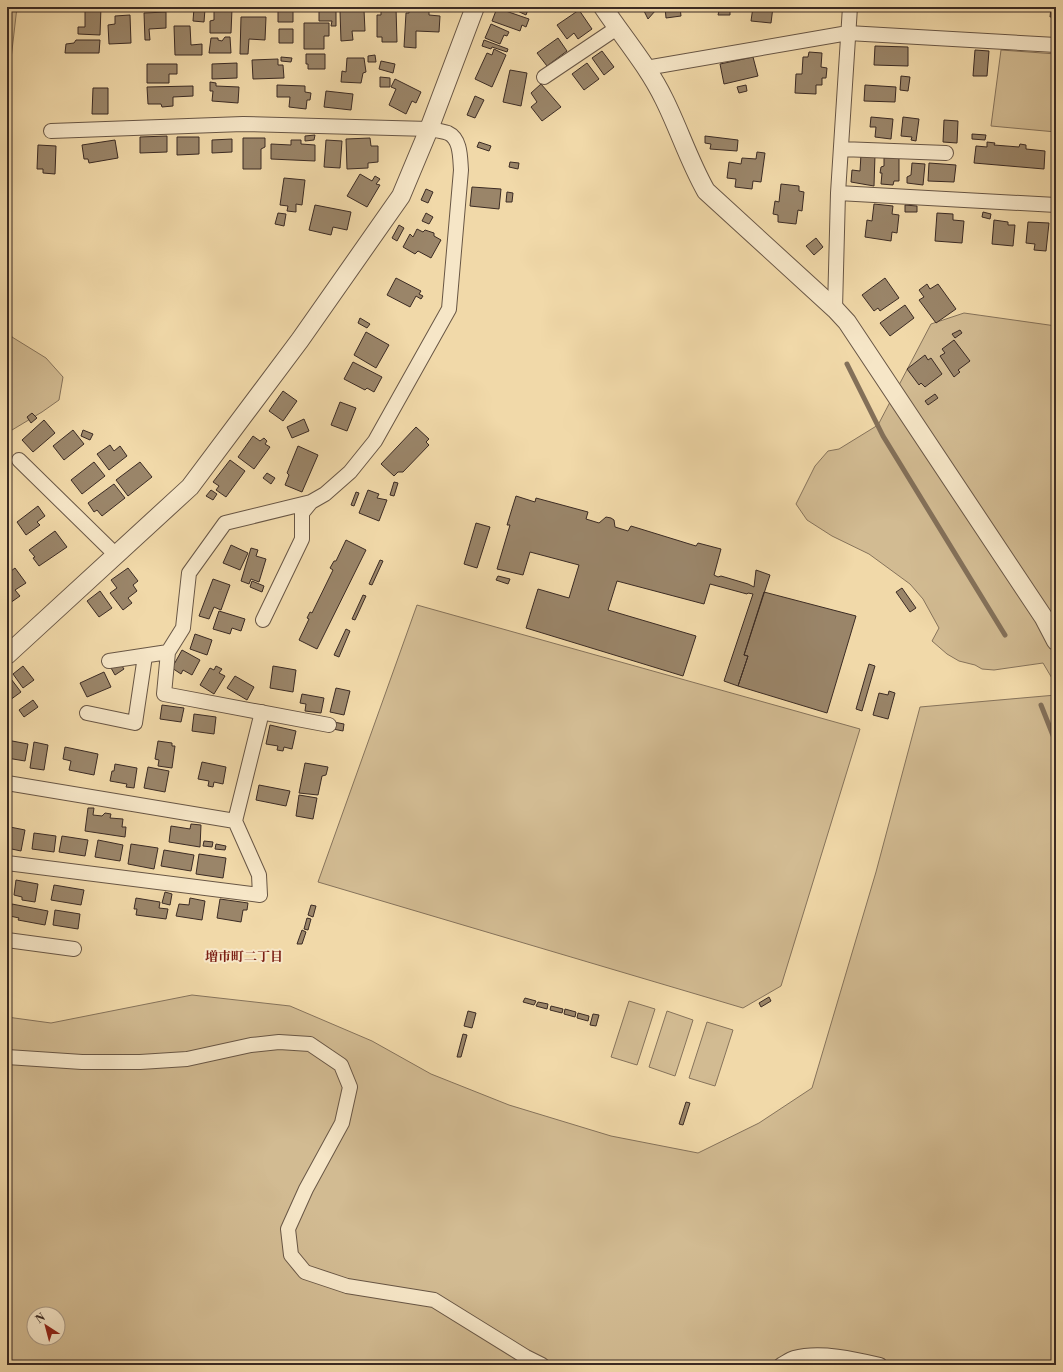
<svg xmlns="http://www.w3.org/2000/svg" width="1063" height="1372" viewBox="0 0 1063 1372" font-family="'Libre Bodoni','Noto Serif JP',serif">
<rect width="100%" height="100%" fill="#f1d9a9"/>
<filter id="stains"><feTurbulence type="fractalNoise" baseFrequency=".005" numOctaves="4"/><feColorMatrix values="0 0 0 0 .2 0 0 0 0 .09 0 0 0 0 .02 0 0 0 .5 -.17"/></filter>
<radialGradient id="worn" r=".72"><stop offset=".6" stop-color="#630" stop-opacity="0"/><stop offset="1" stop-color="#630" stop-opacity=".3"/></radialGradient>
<path fill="#d2bb92" stroke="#86735b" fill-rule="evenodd" d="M7,7H17L7,94Z
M1001,50L1056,54V132L991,126Z
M964,313L1056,326V685L1043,663L994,670L982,669L975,665L959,661L947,654L932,641L939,628L923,599L910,584L869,554L832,536L807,520L796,504L815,466L828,451L839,449L878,425L931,324Z
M7,329L12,337L46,358L63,377L59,400L42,412L7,433Z
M417,605L860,729L781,986L743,1008L318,882Z
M1056,695V1365H7V1017L51,1023L192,995L290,1006L372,1041L431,1074L509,1105L611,1136L698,1153L759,1123L812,1088L876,872L920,707ZM34,1314H58V1338H34Z
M629,1001L655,1009L637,1065L611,1057Z
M667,1011L693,1020L675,1076L649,1067Z
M707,1022L733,1030L715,1086L689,1078Z"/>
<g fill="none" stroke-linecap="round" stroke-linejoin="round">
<path stroke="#837059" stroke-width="5" d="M847,364L883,436L1005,635
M1041,705L1056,743"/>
</g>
<path fill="#9a8569" stroke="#3b2b24" d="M85,7H101L100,35L78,34V27H85Z
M319,7H336V26H331L332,21H319Z
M417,7H429V15L440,16L439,32L416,31V48L404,47L406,13H409V8L417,9Z
M509,7H529L526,15Z
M642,7H656V10L648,19Z
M665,7H680L681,16L666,18Z
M713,7H730V15H718L719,11H712Z
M753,7H773L771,23L751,21Z
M1051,7H1056V17H1050Z
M194,8L205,9L204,22L193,21Z
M381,8H396L397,42H382V37H377V15H381Z
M497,8L529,19L526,27L522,25L520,31L492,21Z
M214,9H232L231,33H210V21L214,20Z
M278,10H293V22H278Z
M364,10L365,31H352L353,40L341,41L340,11Z
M579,10L592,29L578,39L574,33L567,39L557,25Z
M166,12V28L149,29L150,40H145L144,13Z
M130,15L131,43L109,44L108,25L115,24V16Z
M241,17H266L265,40L249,39L248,54H240Z
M304,23H329V36H324V49H304Z
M491,24L509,32L507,36L504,35L500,44L485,38Z
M174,26H190L191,45L202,44V55H175Z
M279,29H293V43H279Z
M225,37H230L231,53H209L211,38H218V40L222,41Z
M558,38L567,51L547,66L537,53Z
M76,40H100L99,53H65L66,44L74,43Z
M484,40L508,49L507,52L492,47L491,49L482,46Z
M875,46L908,47V66L874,65Z
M494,49L506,55L492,87L475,79L487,53L492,55Z
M975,50L989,51L987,76H973Z
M602,51L614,67L604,75L592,58Z
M809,52L822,53L821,67L827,68L826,78H822V85H816V94L795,93L796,74H802L803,57H808Z
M306,54H325V69H308V64H306Z
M375,55L376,62H368V56Z
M281,57L292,58L291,62L281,61Z
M753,57L758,76L724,84L720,64Z
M347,58H364L366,72L363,73L361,83L341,82L342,71L346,72Z
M278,59V65H283L284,78L253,79L252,60Z
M381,61L395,64L393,73L379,69Z
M237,63V78L212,79V64Z
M587,63L599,79L584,90L572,74Z
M147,64H177V74H169V83H147Z
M510,70L527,73L521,106L503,102Z
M901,76L910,77L908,91L900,90Z
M380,77L390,78V87H380Z
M395,79L421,92L416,103L412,101L406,114L389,105L396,89L391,87Z
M210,82L216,83V86L239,87L238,103L212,101L213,91H210Z
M541,84L561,107L542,121L531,107L537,102L531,93Z
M277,85L305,86V92L311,93L310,100H307L306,109L289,107L290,97H277Z
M746,85L747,91L739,93L737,87Z
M865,85L896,87L895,102L864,101Z
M193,86V96L173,97V106L162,107L161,104H148L147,87Z
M93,88H108V114H92Z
M326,91L353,94L351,110L324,107Z
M475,96L484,100L475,118L467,115Z
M871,117L893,119L891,139L875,137L876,127H870Z
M903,117L919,119L916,141L911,140L912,137L901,136Z
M944,120L958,121L957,143L943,142Z
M972,134L986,135L985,140L972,139Z
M315,135L314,140L305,141V136Z
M167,136V152L140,153V137Z
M705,136L738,140L737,151L710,149L711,144L705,143Z
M177,137H199V154L177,155Z
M243,138H265V147L261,149V169H243Z
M370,138L371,146H378V162L368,163V168L347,169L346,139Z
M232,139V152L212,153V140Z
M115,140L118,158L89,163L88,159H84L82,145Z
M291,140H301V144L315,145V161L271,159V144L291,145Z
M326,140L342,141L340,168L324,167Z
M479,142L491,146L489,151L477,147Z
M987,142L995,143L994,145L1019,147L1020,144L1026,145V149L1045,151L1044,169L974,163L976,146L987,147Z
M38,145L56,146L55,174L43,173V169H37Z
M757,152L765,153L761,182L753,181L752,189L735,187L736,179L727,178L729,162L741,164L742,158L756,159Z
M861,154L875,155L874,186L851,182L852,170L860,171Z
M884,158H899V181H894L893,185L881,184L882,173H880L881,167L884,166Z
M510,162L519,163L518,169L509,167Z
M912,163L925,164L923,185L907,183V177L911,175Z
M929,163L956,165L954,182L928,181Z
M360,174L372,181L375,176L380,179L376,184L380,185L367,207L347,196Z
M284,178L305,180L302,205L296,204V212L287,211L288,206L280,205Z
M781,184L799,186V191L804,192L802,211L798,210L796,224L778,222V215L773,214L775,201L779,202Z
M472,187L501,189L499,209L470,206Z
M426,189L433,192L428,203L421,200Z
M507,192L513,193L512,202H506Z
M874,204L893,206L892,214L899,215L897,233L892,232L891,241L865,237L867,220L872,221Z
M315,205L351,212L347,230L333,227L331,235L309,230Z
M905,205L917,206V212H905Z
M983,212L991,214L990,219L982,217Z
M278,213L286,214L284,226L275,224Z
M426,213L433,217L429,224L422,221Z
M937,213L953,214V220L964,221L962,243L935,241Z
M994,220L1008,222V225H1015L1013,246L992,244Z
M1028,222L1049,223L1046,251L1034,250L1035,244L1026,243Z
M399,225L404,228L397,241L392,238Z
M417,229L423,232L425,230L434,233V236L441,240L431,258L418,251L415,254L403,247L410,234L413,237Z
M816,238L823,247L814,255L806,246Z
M396,278L421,291L419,294L423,296L421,299L416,296L410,307L387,295Z
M885,278L899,298L880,311L878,308L874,311L862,295Z
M927,284L930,289L938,284L956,309L936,323L919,300L924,297L919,290Z
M905,305L914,318L890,336L880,323Z
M360,318L370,324L367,328L358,323Z
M960,330L962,333L955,338L952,334Z
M366,332L389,345L376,368L354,355Z
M954,340L970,361L958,370L960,372L954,377L940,356L945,353L942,349Z
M925,355L928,360L931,358L942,374L925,387L921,383L919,385L907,369Z
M353,362L382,377L374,392L367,388L365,390L344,379Z
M283,391L297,401L283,421L269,411Z
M935,394L938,398L928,405L925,401Z
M340,402L356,408L347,431L331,425Z
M32,413L37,418L31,423L27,417Z
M304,419L309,431L292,438L287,427Z
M44,420L55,433L33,452L22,440Z
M416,427L429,439L426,442L429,445L403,472H398L394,476L381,464Z
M73,430L84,444L64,460L53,446Z
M83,430L93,434L90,440L81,436Z
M253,436L260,441L264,438L267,441L265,444L270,447L254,469L238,457Z
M110,445L114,451L120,446L127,456L109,470L97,454Z
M298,446L318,455L302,492L285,485L289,475L287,473Z
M230,460L245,471L226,497L216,490L219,486L213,482Z
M94,462L105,476L82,494L71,480Z
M140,462L152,477L128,496L116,480Z
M267,473L275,478L271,484L263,478Z
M394,482L398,483L394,496L390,495Z
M114,484L125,498L102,516L97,510L94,512L88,503Z
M211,490L217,494L213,500L206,496Z
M368,490L379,494L377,498L387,500L379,521L359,513Z
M356,492L359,493L354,506L351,505Z
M516,496L535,502L536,498L588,512L586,519L599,523L606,517L611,518L614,520L615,527L628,531L631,526L696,546L698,543L721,549L714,575L718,577L721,576L748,584L754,587L756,570L770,575L744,655L748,656L738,686L724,681L753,594L748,593L747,594L710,584L704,604L617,581L608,610L696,636L683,676L526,628L538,589L569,598L579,565L530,552L523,575L497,569L510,525H507Z
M38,506L45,516L37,522L40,525L26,535L17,522Z
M476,523L490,527L477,568L464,564Z
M55,531L67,547L39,566L33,558L35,557L29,550Z
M346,540L366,550L317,649L299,640L309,619L307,618L310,612L312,613L333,570L330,568L334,561H336Z
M231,545L248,553L240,570L223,563Z
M251,548L258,550L256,556L266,559L259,582L251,579L249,584L241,581Z
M380,560L383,561L372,585L369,584Z
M15,568L26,583L15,590L20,596L10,603L7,598V574Z
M128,568L138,581L133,585L137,591L128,598L132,603L123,610L110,593L117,588L111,580Z
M498,576L510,579L508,584L496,580Z
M213,579L230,585L221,610L214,607L209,619L199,616Z
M252,581L264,586L262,592L250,587Z
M902,588L916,608L910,612L896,592Z
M100,591L112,608L99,617L87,601Z
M764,592L856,616L827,713L738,686L748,656L744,655Z
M363,595L366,596L355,620L352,619Z
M219,611L245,619L241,631L232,628L230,634L213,629Z
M346,629L350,631L339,657L334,655Z
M195,634L212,640L207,655L190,649Z
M182,650L200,660L192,675L183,670L181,674L172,668Z
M120,663L124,669L115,675L111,668Z
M869,664L875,666L862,711L856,709Z
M23,666L34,680L23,688L13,674Z
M216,666L222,669L219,673L225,676L214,694L200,685L210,668L214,670Z
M273,666L296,670L293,692L270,688Z
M104,672L111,687L87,697L80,683Z
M8,675L21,692L10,700L7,697V676Z
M235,676L254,687L247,700L227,688Z
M336,688L350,691L344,715L330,712Z
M889,691L895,693L888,719L873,715L879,693L888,695Z
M302,694L324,698L321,713L305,711L306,704L300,703Z
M33,700L38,707L24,717L19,710Z
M162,705L184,708L181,722L160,719Z
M194,714L216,717L214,734L192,731Z
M334,722L344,724L343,731L333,729Z
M270,725L296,731L292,749L284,747L283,751L277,750L278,746L266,744Z
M7,740L28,744L25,761L7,758Z
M158,741L172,743V746H175L172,768L158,766L159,760L155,759Z
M34,742L48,745L44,770L30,768Z
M65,747L98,754L94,775L69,770L71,761L63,759Z
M202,762L226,767L223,784L214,782L213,787L208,786L209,781L198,779Z
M305,763L328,767L326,775L322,776L318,795L299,793Z
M115,764L137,768L134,788L126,787L127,784L110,781L112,771H114Z
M148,767L169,771L165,792L144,788Z
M259,785L290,791L286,806L256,800Z
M299,795L317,798L313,819L296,816Z
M88,808H94L93,815L102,816L105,813L111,814L110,818L123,819L122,827H126L125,837L85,831Z
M191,824L201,825L200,847L169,842L171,826L190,829Z
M10,827L25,830L21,851L7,848Z
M34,833L56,836L54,852L32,849Z
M62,836L88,840L85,856L59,852Z
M98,840L123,845L120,861L95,857Z
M204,841L213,842L212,847L203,846Z
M131,844L158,848L154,869L128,864Z
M216,844L226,846L225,850L215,849Z
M164,850L194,855L191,871L161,866Z
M199,854L226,858L223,878L196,874Z
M16,880L38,884L35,902L22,900V897L14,895Z
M54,885L84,890L81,905L51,900Z
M165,892L172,894L170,905L162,903Z
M136,898L160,902L159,908L168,909L166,919L136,915L137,909H134Z
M190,898L205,901L202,920L176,916L179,904L189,905Z
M220,899L248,903L247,910H243L241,922L217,918Z
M12,904L48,911L45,925L18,920L19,918L10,916Z
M311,905L316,906L313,917L308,915Z
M55,910L80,914L78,929L53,925Z
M307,918L311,919L308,930L304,929Z
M302,930L306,932L302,944H297Z
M769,997L771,1001L761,1007L759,1003Z
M525,998L536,1001L534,1005L523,1002Z
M538,1002L548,1004L547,1009L536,1006Z
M551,1006L563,1009L562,1013L550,1010Z
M565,1009L576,1012L575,1017L564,1014Z
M468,1011L476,1013L472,1028L464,1026Z
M578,1013L589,1016L588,1021L577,1018Z
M593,1014L599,1015L596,1026L590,1025Z
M463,1034L467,1035L461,1057H457Z
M686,1102L690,1103L683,1125L679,1124Z"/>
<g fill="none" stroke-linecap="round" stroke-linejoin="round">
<defs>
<path id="minor" d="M646,68L848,33L1056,45
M544,77L617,28
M51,131L243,124L429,129C435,130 442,131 448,133C461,139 460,158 461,170L449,309L375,441L350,472L325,494L311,502L225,523L189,573L183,628L168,652L109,661
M841,149L946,153
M838,193L1056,205
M835,309L838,193L850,7
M19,460L116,555
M263,620L302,539V513L311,502
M168,652L164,694L329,725
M87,713L135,723L145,656
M7,783L235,821L262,712
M7,863L260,895L259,875L235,821
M7,940L74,949
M7,1057L82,1062H140L187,1059L251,1045L279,1042L310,1044L341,1065L350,1087L342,1123L306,1189L288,1229L291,1255L305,1272L347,1286L434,1300L526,1357L542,1365
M781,1365C785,1363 790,1359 794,1358C820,1351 855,1359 880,1365"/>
<path id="tertiary" d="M603,7C623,37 648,66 664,99C679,129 689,161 706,191L835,309L847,322L1044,618L1056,641
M7,655L190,487L300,340L401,196L429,129L475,7"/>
</defs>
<use href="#minor" stroke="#685645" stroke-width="16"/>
<use href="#tertiary" stroke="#685645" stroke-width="20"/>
<use href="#minor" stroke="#f6e6c7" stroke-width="14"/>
<use href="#tertiary" stroke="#f6e6c7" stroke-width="18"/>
</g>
<g text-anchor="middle" stroke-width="4" stroke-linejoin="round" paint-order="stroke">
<g font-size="13" font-weight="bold" fill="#7a1f14" stroke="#f6e6c7">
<text x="244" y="961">増市町二丁目</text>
</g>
</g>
<rect width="1063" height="1372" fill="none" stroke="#f1d9a9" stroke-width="24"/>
<rect x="8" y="8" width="1047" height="1356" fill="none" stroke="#3b2b24" stroke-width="2"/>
<rect x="12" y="12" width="1039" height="1348" fill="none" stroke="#3b2b24"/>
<g transform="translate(46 1326) rotate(324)"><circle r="19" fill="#f6e6c7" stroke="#ab9b86"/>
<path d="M0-3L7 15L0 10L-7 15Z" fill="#8f2418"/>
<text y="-6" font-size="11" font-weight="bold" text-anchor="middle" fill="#3b2b24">N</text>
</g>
<rect width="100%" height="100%" filter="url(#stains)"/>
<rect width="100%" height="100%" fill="url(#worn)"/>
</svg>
